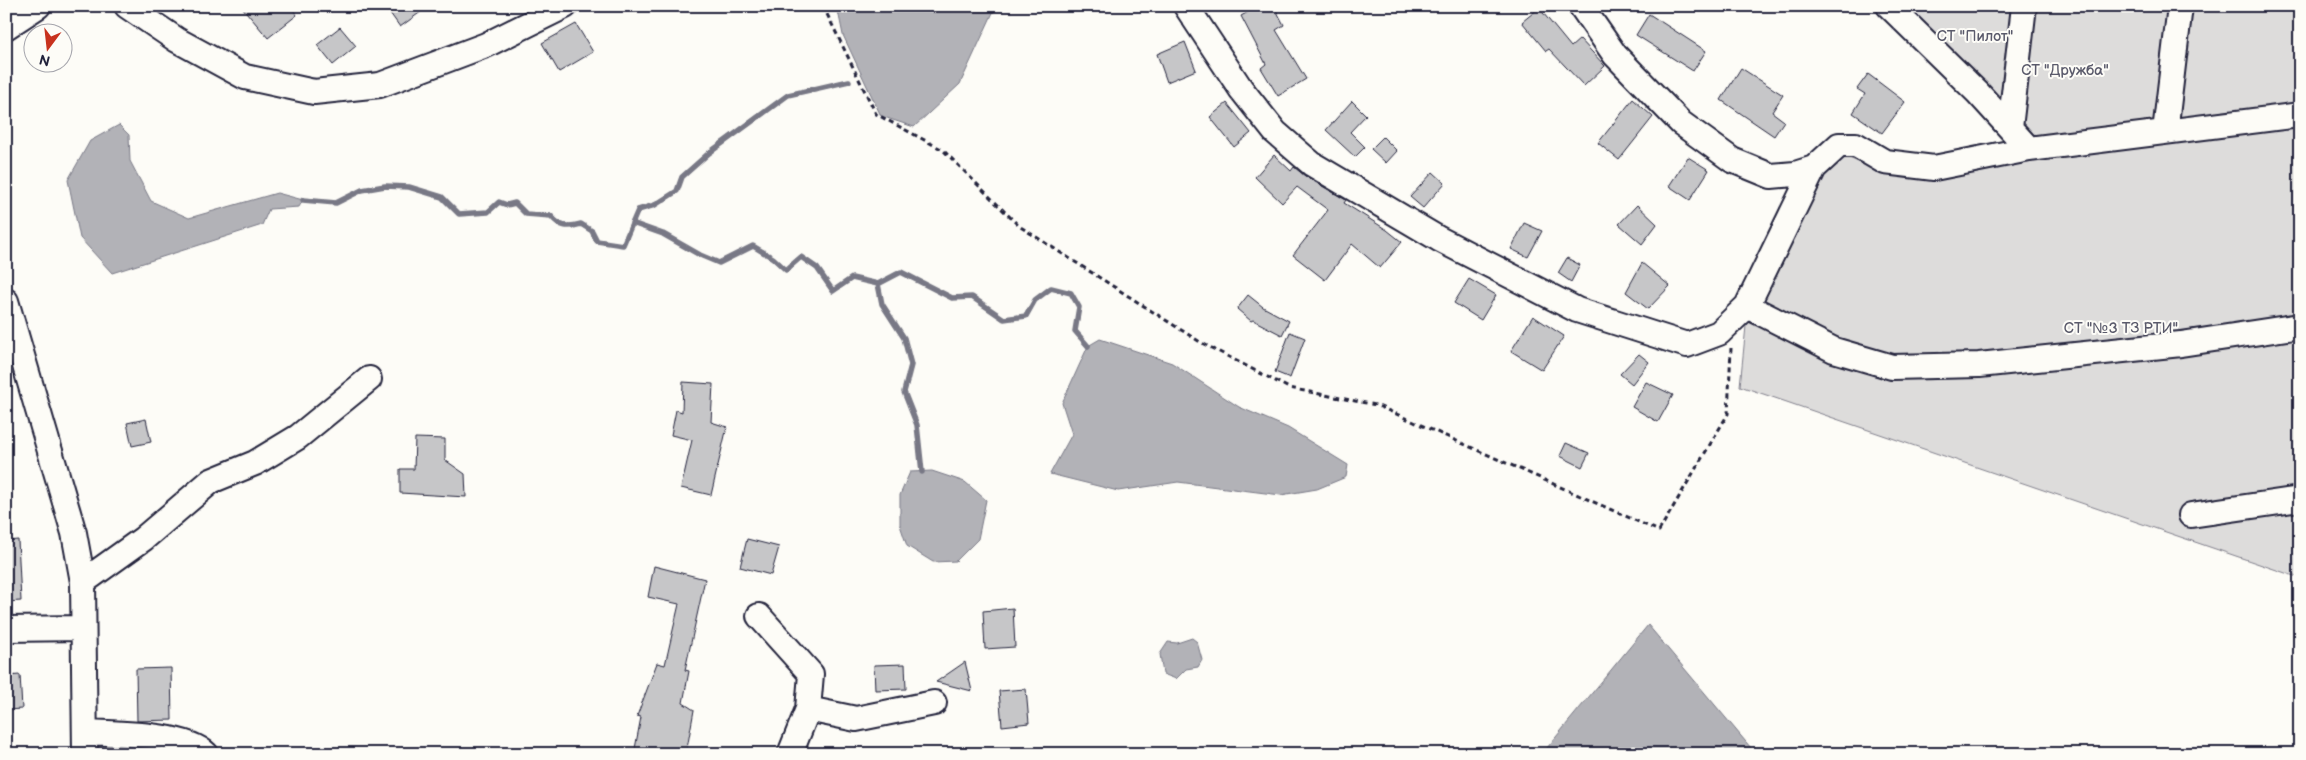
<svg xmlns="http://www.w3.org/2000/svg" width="2306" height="760" viewBox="0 0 2306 760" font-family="'Balsamiq Sans',sans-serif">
<rect width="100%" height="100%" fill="#fdfcf7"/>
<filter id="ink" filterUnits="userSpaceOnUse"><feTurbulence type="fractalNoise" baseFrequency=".02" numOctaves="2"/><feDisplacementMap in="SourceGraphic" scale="10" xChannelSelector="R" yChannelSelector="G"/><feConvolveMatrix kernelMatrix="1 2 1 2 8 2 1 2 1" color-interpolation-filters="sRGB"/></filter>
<g filter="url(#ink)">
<path fill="#dddcdb" stroke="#807f8b" d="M1896,6H2300V113L2027,138L1997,96Z
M2300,125V578L1740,386L1746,326L1813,188L1844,156L1893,176H1941L2033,159Z"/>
<path fill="#b2b2b7" stroke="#787885" d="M837,6H996L960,84L914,127L881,116L843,35Z
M119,125L129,135L130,161L151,201L189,218L277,193L303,200L299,207L269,209L262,225L112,273L80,238L68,180L90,141Z
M1100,339L1172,363L1239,407L1288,428L1348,465L1346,477L1317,489L1281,495L1178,482L1118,491L1050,474L1072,434L1062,403L1088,346Z
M932,471L965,482L986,500L978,539L956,561L933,562L907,546L900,525V495L910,472Z
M1648,625L1756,754H1542Z
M1192,638L1197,642L1202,660L1198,667L1186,669L1176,679L1163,674L1160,654L1168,642L1177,643Z"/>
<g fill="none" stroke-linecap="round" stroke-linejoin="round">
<path stroke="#787885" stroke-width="5.5" d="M303,200L336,203L362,190L385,186L409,187L442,197L459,214L488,212L499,202L507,205L515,203L526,214L551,216C560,227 567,228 581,224L592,231L597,241L623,245L638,210L655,205L677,191L682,177L709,153L788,95L849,81
M632,223L663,234L700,255L719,263L753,246L773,258L786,270L801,257L817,268L833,291L852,278L878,284L901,272L952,298L972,297L1004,319L1026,316L1035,300L1051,288L1071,293L1079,307L1075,331L1088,346
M878,284L882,304L904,338L911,365L904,392L917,425L922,472"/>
</g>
<path fill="#c6c6c8" stroke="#22223b" d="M241,6H290L297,15L268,38Z
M385,6H429L400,27Z
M1259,6H1274L1284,25L1276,30L1306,79L1278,96L1261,68L1266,64L1241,16Z
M1539,8L1571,47L1580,39L1605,66L1584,86L1549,49L1546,51L1522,22Z
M1649,14L1706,51L1693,71L1636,35Z
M576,24L593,52L559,72L542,43Z
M340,27L356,46L333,65L317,45Z
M1185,42L1196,70L1167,82L1157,54Z
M1741,68L1783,95L1772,112L1784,121L1774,136L1721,100Z
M1868,74L1905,102L1882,133L1853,113L1865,94L1857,89Z
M1633,99L1653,117L1619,160L1598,143Z
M1352,101L1366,115L1350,132L1365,147L1355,157L1326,130Z
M1227,103L1251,133L1234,147L1210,117Z
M1383,137L1397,151L1386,163L1371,149Z
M1274,155L1291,171L1294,167L1305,176L1346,200L1344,203L1387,230L1402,242L1380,268L1352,244L1325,280L1293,255L1328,210L1297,187L1282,203L1255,177Z
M1688,157L1709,170L1690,200L1669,186Z
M1433,172L1445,183L1423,208L1410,197Z
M1637,205L1657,224L1642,244L1619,224Z
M1524,223L1542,231L1528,257L1511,249Z
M1567,258L1580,265L1571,282L1558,273Z
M1642,263L1670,286L1648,309L1626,292Z
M1469,279L1496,295L1481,320L1454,303Z
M1248,295L1263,307L1289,321L1282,335L1253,320L1251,321L1237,309Z
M1533,316L1564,336L1542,370L1511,351Z
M1290,332L1305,338L1290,378L1275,372Z
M1639,354L1649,362L1632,384L1620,374Z
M683,382L713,384L711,422L727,427L711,495L681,488L692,440L671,435L676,410L682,412Z
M1646,382L1673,395L1658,422L1632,407Z
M146,419L151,442L132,446L127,423Z
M415,438L445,439V460L465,474L466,497L400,493V469H414Z
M1566,443L1589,453L1582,467L1560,456Z
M747,539L779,547L771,575L740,567Z
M18,540L21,601L6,602V541Z
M654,566L705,579L685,670L689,671L683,703L694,710L686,754H634L641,717L637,716L657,663L665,665L679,604L648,597Z
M1013,608L1015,647L985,649L983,611Z
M965,662L972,691L936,682Z
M905,664L906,689L875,690L874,665Z
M171,668L172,720L137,721L136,669Z
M20,675L22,709L6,710V676Z
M1026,689L1029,723L1002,726L999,691Z"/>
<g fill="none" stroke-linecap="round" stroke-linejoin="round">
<defs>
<path id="minor" d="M127,6L177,40L245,77L314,92L380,85L486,45L565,6
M1186,6L1241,89L1275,132L1312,164L1439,239L1577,310L1687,345L1719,333L1747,306L1814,168L1839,145H1856L1885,162L1934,168L2029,149L2300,115
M1581,6L1615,55L1681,123L1732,160L1771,176L1795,174L1814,168
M1889,6L1978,93L2029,149
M6,27L38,6
M2010,128L2024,6
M2165,132L2180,6
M6,301L74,533L83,582L85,754
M1747,306L1834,350L1892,367L1979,365L2181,344L2300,326
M2191,515L2300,499
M83,582L143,539L211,481L255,463L298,437L369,379
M759,616L811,674L808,709L790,754
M6,629L82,628
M808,709L856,719L934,703
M86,732C115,734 185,733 206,754"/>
</defs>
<use href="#minor" stroke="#22223b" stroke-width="28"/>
<path stroke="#22223b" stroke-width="3" stroke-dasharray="5 4" stroke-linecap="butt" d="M823,6L876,114L943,150L1019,226L1200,342L1289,388L1376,405L1659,531L1728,414L1731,348"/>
<use href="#minor" stroke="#fdfcf7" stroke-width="24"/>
</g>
</g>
<g text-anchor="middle" stroke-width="4" stroke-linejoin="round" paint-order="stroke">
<g font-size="15" fill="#5a5a6b" stroke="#fdfcf7">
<text x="1975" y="41">СТ "Пилот"</text>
<text x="2065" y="75">СТ "Дружба"</text>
<text x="2121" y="333">СТ "№3 ТЗ РТИ"</text>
</g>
</g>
<rect width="2306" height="760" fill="none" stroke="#fdfcf7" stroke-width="25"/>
<rect x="12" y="12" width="2281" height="735" fill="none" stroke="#22223b" stroke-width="2" filter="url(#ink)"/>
<g transform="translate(48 48) rotate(195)"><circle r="24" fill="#fdfcf7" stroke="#a5a5ac"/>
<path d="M0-4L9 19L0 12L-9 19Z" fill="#c8321e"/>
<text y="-8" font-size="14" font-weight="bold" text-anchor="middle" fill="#22223b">N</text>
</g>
</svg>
